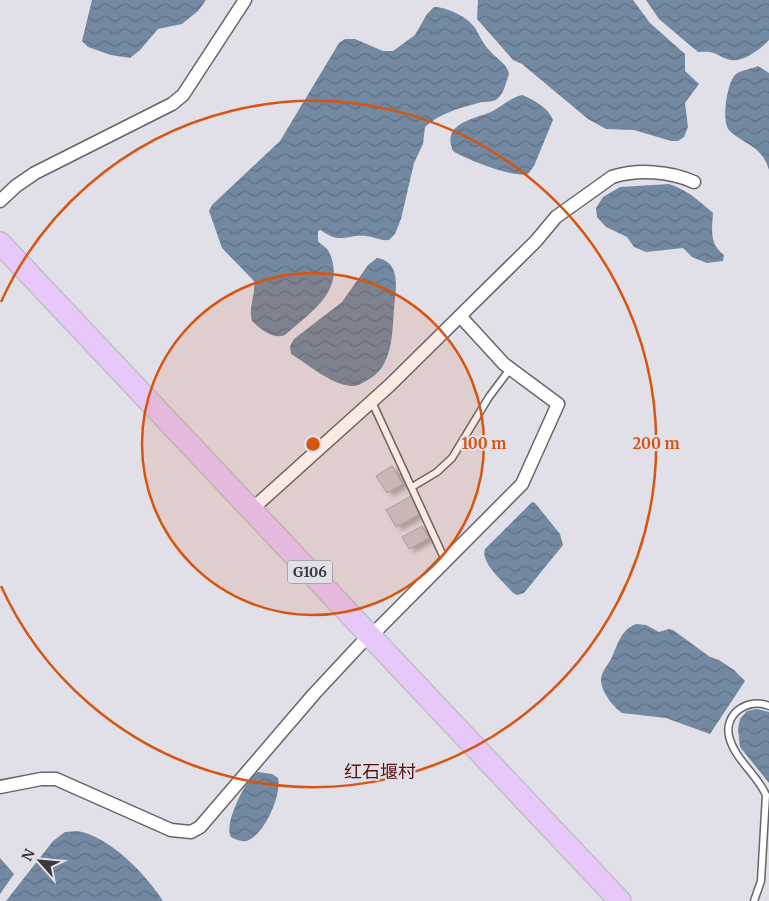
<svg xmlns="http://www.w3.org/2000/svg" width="769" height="901" viewBox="0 0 769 901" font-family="Merriweather,'Noto Sans SC',serif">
<defs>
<pattern id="water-waves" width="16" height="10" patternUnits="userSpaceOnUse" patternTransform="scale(1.25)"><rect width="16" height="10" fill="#7289a1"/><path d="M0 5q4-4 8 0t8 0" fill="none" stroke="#5f7184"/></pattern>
<filter id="shadow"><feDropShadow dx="5.5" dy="3" stdDeviation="2.5" flood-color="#0004"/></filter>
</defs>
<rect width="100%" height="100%" fill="#e1e0e8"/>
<path fill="url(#water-waves)" d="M92,0H206L198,11L182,24L158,29L140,50L130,58L111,55L88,47L82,41Z
M478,0H633L650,23L685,54V71L699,84L685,103L688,127L684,137L678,141H671L634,130L606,129L588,119L522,64L513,60L477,19Z
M646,0H769V40C761,49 743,62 731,60C716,57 719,50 698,52L659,19Z
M434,7C447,7 468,17 475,28C480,36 483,44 490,51C496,58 508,65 509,74C506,82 504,94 497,99C492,103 484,101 478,103C460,108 438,114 425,127L423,144L414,163L401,219L395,234L389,240C381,241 375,237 366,236C347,234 340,245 321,230L318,231V241C321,245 327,247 329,252C347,290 310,313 285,335C274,340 260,329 252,321C248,307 256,294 254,281L222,248L209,211L212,205L280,141L339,43L345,39H355L383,51H393L415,35L427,14Z
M758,66L769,73V170C761,144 745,146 729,130C721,122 727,81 736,74C741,70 752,69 758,66Z
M522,95C534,100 549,108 553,120L534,166L528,174C513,178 465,159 453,151C441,123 474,119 491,112C502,107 511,97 522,95Z
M669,184C688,190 699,201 713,213C712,230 709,244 724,255L723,261L707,263L692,257L683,248L646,252L634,247L627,237L606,227L597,217L596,208L603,197L620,187Z
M377,258C403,262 395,292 394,309C392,335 393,368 366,381C361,384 357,386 352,386C331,385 308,364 291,354L290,346L294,339L342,302L368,265Z
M532,502L535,503L560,534L563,545L524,593L517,595L513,593C504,582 480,563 485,549Z
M636,624L646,625L659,632L669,629L673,630L710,657L719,660L734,670L745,681L710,734L666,718L622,713C613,707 601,691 601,680C601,672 608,665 611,659C618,645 620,630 636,624Z
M757,709L769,712V783L740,747L738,729L740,719L747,711Z
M258,772L272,774L278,778C282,794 264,837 246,841C241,842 235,839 231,837C223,825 246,778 258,772Z
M77,831C109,836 146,874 163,901H6L53,841L65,832Z
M0,858L14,874L0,894Z"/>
<path fill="#c5c5cd" stroke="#a5a5ad" filter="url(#shadow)" d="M392,466L403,484L387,493L376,476Z
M411,496L420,514L396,527L386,510Z
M422,526L429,538L409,549L402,537Z"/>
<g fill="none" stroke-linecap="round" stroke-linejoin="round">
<defs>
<path id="service" d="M372,402L445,560
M412,487L437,472L452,458L489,397L510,369
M754,901L761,881L766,795C757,774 734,759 729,736C724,713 749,697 769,706"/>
<path id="minor" d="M0,201L16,186L35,173L172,104L183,95L245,0
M251,510L390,385L536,241L556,217L612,177C637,169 670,171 694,182
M371,636L522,484L558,404L504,364L460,316
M0,787L41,779H56L171,830L191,832L200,827L314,694L369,635"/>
<path id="trunk" d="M0,243L620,901"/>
</defs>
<use href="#service" stroke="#64646b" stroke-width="9"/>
<use href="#minor" stroke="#64646b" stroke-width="15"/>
<use href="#trunk" stroke="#c0bfc0" stroke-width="24"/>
<use href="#service" stroke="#fff" stroke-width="6"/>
<use href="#minor" stroke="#fff" stroke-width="12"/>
<use href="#trunk" stroke="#e8c8fa" stroke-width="21"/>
</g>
<circle cx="313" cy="444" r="171" fill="#d65611" fill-opacity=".12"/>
<g fill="none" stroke="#d65611" stroke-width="2.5">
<circle cx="313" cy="444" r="171"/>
<path d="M1 302A343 343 0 1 1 1 586"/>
</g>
<g text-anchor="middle" stroke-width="4" stroke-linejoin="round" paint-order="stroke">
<rect fill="#e1e0e8" stroke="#6b6a6f" stroke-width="1" x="287.5" y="560.5" width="45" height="23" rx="4"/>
<g font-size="14" font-weight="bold" fill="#39383b">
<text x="310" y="577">G106</text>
</g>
<g font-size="18" fill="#571312" stroke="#e1e0e8">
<text x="380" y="778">红石堰村</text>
</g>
</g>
<circle cx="313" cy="444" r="8" fill="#d65611" stroke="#e1e0e8" stroke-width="2.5"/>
<g font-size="15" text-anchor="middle" font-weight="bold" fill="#d65611" stroke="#e1e0e8" stroke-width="4" stroke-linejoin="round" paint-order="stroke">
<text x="484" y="449">100 m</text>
<text x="656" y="449">200 m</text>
</g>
<g transform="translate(40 861) rotate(297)" stroke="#e1e0e8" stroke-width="4" paint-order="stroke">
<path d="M0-4L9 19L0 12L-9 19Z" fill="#39383b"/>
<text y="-8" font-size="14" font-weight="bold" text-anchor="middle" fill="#39383b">N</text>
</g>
</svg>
